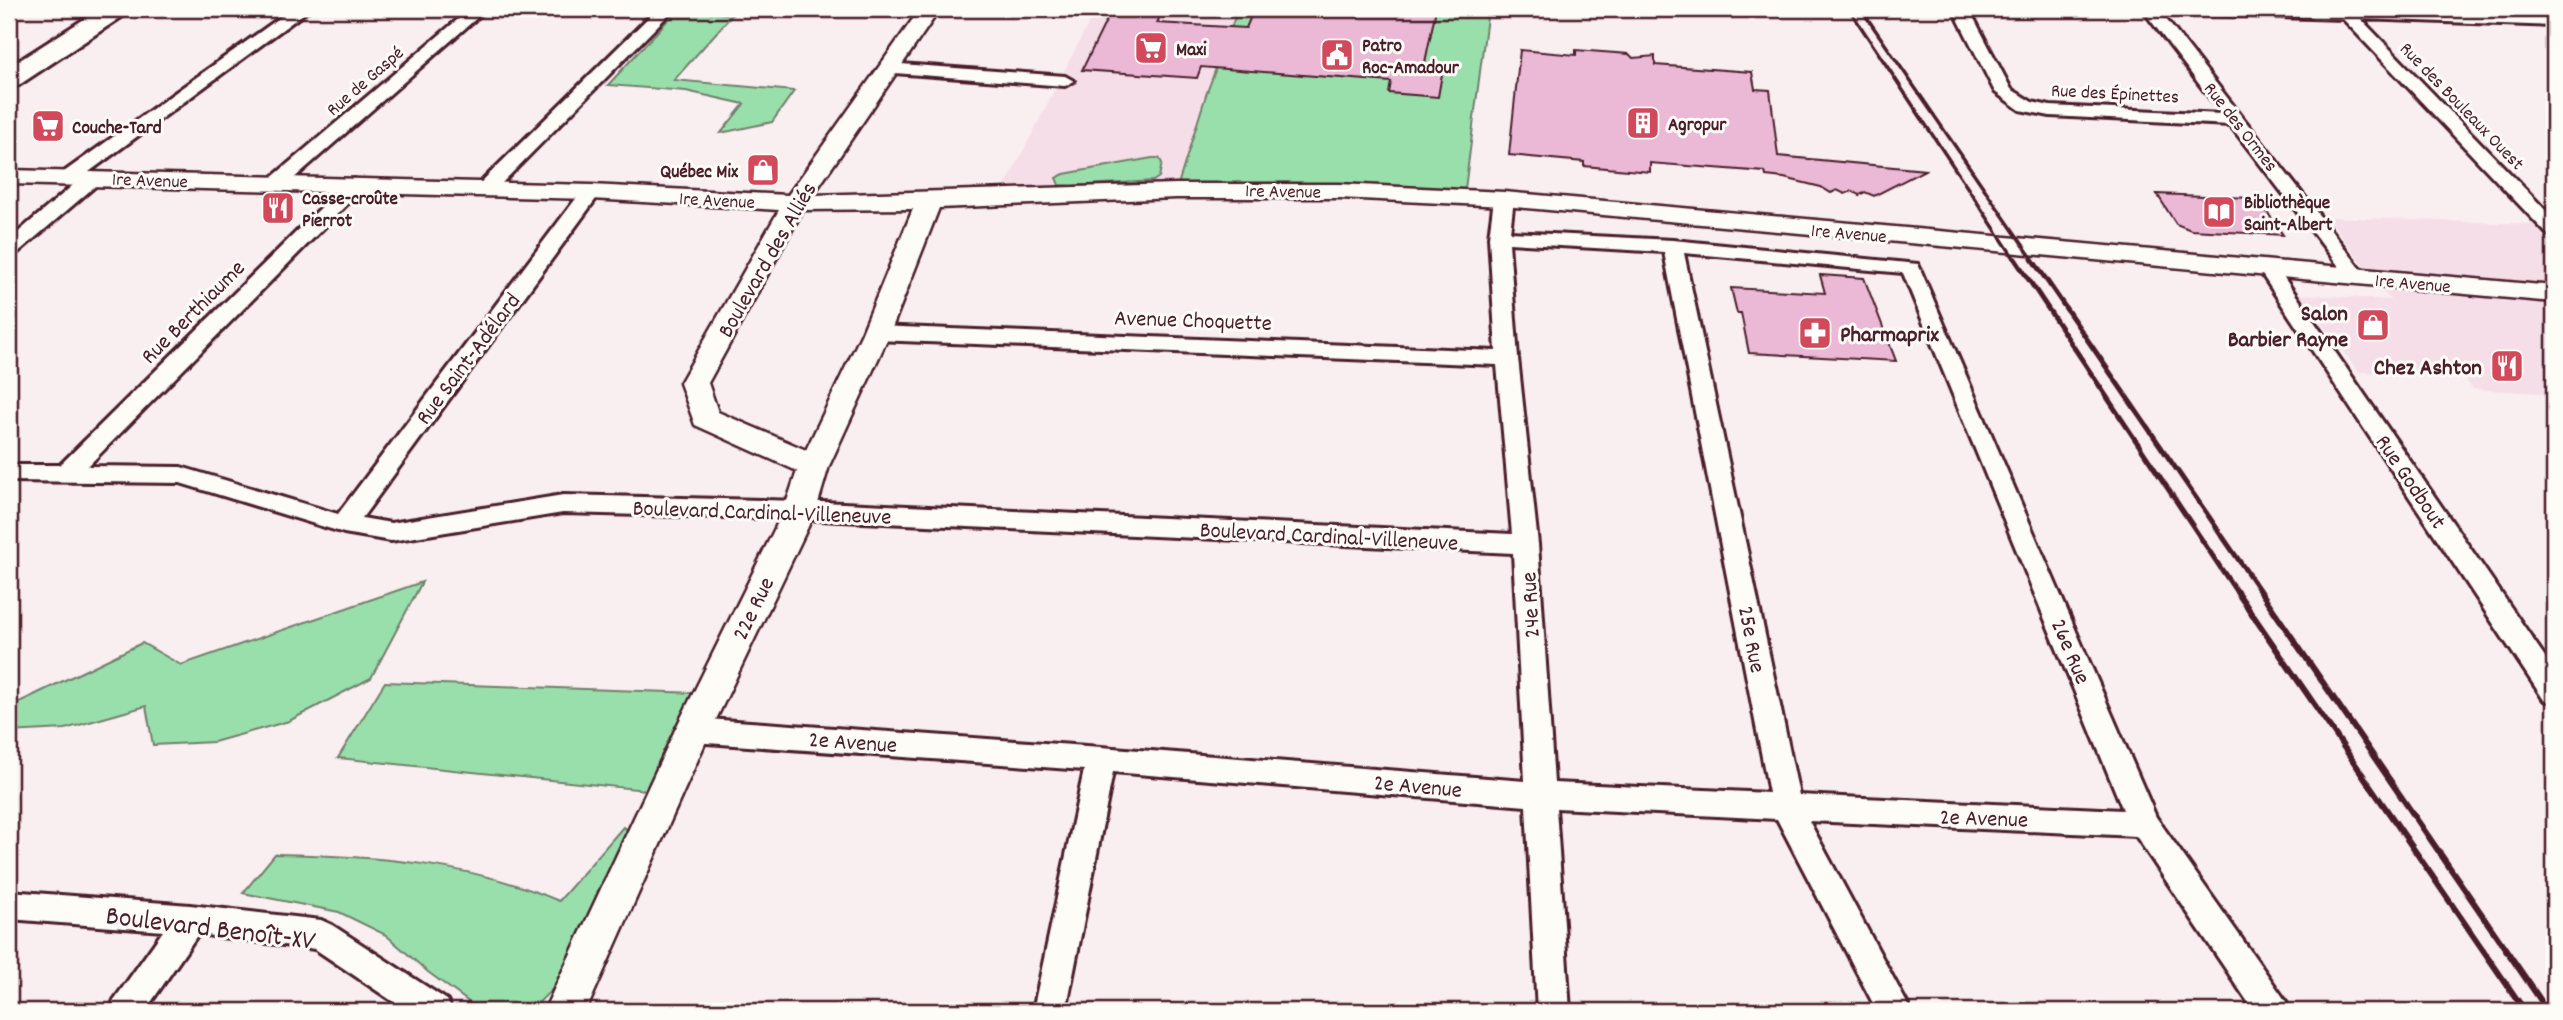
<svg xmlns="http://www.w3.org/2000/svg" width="2563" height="1020" viewBox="0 0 2563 1020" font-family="Dekko,sans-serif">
<rect width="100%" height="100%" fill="#f9eef0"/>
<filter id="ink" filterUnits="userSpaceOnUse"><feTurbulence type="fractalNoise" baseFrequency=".0143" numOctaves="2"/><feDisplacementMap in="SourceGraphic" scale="14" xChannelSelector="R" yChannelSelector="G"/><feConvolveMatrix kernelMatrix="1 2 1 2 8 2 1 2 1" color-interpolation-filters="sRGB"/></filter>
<g filter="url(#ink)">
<path fill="#f5dee8" d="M1096,9H1238L1206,95L1176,191L999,198Z
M2327,217L2554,225V394L2473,389L2462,376L2359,372L2299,294L2390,300Z"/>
<path fill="#99dfac" stroke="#727f6c" stroke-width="2" d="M678,9L732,15L674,80L794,91L772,122L721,133L744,104L686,91L608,85Z
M1238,9H1488L1464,197L1176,191L1206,95Z
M1152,158H1159L1162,163L1159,177L1153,181L1072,186L1059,185L1056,178L1064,174Z
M422,582L371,678L289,721L214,742L153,745L146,706L65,729L9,732V707L142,643L181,665Z
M385,682L697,693L655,791L338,758Z
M623,827L642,837L566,976L531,1010L481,1011L428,972L386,935L339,912L243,893L275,854C372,856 469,862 559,901Z"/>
<path fill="#ebb8d5" stroke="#4a1f2b" stroke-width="2" d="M1254,9H1436L1423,72L1442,74L1438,97L1389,93L1391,82L1201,67L1197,78L1082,70L1110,13L1160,16L1157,23L1246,28Z
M1520,50L1576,55V50L1629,54L1633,58L1655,56V65L1752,72L1755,89L1770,90L1778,156L1925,170L1874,196L1865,192L1859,195L1852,191L1845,194L1837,190L1831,193L1821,187L1784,178L1766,176L1765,172L1650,163V172L1584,166V162L1509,155Z
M2157,194L2251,198L2261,203L2283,235L2191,230L2176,224Z
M1820,275L1864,278L1896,361L1749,353L1741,313H1737L1731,288L1825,293Z"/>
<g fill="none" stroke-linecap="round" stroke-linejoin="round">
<defs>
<path id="minor" d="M292,9H310L78,180H64L62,176L64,172Z
M470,9H487L284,187H270L268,183L270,179Z
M657,9H674L490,195H476L473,191L476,187Z
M1953,9H1969L2011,89L2032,102L2050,106L2222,114L2142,9H2158L2368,278L2365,282H2351L2230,125L2050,116L2020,110L1995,92Z
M2180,9H2351L2554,16V26L2361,19L2554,219V236L2547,234L2343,19L2188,14Z
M887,63L1065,76L1074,81L1065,86L881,72L879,68Z
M93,172L102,178L100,182L16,254L9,256V240L86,174Z
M355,179L364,185L362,189L88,466L181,467L338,514L584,188L591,186L601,192L362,518L391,523L563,495L800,501L1512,534L1497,365L876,340L868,338L865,333L868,328L876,326L1496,351L1489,237L1494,199L1504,193L1514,199L1510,232L1673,240L1918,264L2156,817L2285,1000L2290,1011H2254L2136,836L1809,821L1911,1011H1877L1777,819L1556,808L1570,1011H1537L1526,806L1113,772L1066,1011H1033L1084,770L693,742L683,738L679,730L683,722L693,718L1101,747L1525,781L1513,553L800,519L563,513L391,541L344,533L180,483L9,481V465H60L348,181ZM1509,243L1664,252L1769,793L1554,783L1538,544L1518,358ZM1684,253L1903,273L2123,810L1799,795Z
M2269,264L2276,266L2554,670V703L2544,700L2259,270L2262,266Z
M9,891L190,905L321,920L332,925L447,1000L452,1011H407L315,949L198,934L145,1011H110L114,1000L163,931L9,919Z"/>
<path id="tertiary" d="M920,9H940L813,195L1176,184H1339L1504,192L2554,286V302L1504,206L1339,198H1176L939,208L890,333L829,466L816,510L711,730L586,1011H544L675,730L784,510L797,471L695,425L680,383L779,210L591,199L9,184V170L591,185L788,195ZM913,209L862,333L806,450L718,412L708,383L803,210Z"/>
<path id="primary" d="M100,9H130L126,14L19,85L9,87V67Z"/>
</defs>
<use href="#minor" stroke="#4a1f2b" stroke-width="6"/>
<use href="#tertiary" stroke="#4a1f2b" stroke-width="5"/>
<use href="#primary" stroke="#4a1f2b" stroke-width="6"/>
<use href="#minor" fill="#fdfcf7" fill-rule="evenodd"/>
<use href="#tertiary" fill="#fdfcf7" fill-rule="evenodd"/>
<use href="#primary" fill="#fdfcf7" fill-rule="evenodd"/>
<path stroke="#4a1f2b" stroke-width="3.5" d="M1849,9L2016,261
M1861,9L2034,261"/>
<path stroke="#4a1f2b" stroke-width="5" d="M2015,259L2238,594
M2032,259L2262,594"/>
<path stroke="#4a1f2b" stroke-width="6" d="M2237,592L2525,1011
M2261,592L2548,1011"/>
</g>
</g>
<defs>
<symbol id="supermarket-square" viewBox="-11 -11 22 22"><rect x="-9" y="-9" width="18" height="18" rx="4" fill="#d1495b" stroke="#fdfcf7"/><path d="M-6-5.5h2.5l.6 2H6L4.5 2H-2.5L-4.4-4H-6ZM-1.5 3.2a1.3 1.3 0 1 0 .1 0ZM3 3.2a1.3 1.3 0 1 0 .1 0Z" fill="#fff"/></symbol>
<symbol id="civic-square" viewBox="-11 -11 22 22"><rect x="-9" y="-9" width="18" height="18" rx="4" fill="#d1495b" stroke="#fdfcf7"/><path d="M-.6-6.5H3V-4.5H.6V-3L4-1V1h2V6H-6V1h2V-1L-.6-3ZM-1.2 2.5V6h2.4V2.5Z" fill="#fff"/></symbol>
<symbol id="building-square" viewBox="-11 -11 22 22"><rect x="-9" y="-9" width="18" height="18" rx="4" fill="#d1495b" stroke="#fdfcf7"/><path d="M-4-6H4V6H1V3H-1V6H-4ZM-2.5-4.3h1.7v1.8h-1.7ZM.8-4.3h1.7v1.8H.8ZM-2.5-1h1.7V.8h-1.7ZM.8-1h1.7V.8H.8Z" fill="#fff"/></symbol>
<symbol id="shop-square" viewBox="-11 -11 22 22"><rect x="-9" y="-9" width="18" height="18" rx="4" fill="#d1495b" stroke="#fdfcf7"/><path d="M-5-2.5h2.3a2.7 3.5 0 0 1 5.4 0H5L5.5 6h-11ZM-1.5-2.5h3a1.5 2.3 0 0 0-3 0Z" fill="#fff"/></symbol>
<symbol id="restaurant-square" viewBox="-11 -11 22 22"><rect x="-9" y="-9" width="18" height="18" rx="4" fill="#d1495b" stroke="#fdfcf7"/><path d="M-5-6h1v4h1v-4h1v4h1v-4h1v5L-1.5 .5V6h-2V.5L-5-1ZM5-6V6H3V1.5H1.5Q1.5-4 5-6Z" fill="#fff"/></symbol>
<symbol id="library-square" viewBox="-11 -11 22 22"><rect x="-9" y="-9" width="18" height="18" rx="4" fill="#d1495b" stroke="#fdfcf7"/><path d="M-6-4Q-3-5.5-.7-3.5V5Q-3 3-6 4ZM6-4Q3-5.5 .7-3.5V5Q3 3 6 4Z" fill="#fff"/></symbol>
<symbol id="pharmacy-square" viewBox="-11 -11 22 22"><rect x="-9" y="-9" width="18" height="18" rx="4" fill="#d1495b" stroke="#fdfcf7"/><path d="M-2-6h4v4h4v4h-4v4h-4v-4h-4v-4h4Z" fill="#fff"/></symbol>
</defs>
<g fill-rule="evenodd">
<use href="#supermarket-square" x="1132" y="29" width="38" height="38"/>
<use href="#civic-square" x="1318" y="36" width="38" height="38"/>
<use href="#building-square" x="1624" y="104" width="38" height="38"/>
<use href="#supermarket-square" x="29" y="107" width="38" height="38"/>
<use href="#shop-square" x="744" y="151" width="38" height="38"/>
<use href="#restaurant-square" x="259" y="189" width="38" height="38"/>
<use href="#library-square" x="2200" y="193" width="38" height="38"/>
<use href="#shop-square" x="2354" y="306" width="38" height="38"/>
<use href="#pharmacy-square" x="1796" y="314" width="38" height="38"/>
<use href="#restaurant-square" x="2488" y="347" width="38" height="38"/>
</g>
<g text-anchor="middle" stroke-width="6" stroke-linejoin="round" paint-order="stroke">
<g font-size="19" font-weight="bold" fill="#4a1f2b" stroke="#fdfcf7" text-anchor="start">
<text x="1362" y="51">Patro<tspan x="1362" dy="22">Roc-Amadour</tspan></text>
<text x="1176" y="55">Maxi</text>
<text x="1668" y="130">Agropur</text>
<text x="72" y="133">Couche-Tard</text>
<text x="738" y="177" text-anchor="end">Québec Mix</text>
<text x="302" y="204">Casse-croûte<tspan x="302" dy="22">Pierrot</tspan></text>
<text x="2244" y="208">Bibliothèque<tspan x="2244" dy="22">Saint-Albert</tspan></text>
</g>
<g font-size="19" fill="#4a1f2b" stroke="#fdfcf7">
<text transform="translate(364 80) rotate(-41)" y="7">Rue de Gaspé</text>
<text transform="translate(2115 92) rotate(3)" y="7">Rue des Épinettes</text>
<text transform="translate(2463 105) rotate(46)" y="7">Rue des Bouleaux Ouest</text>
<text transform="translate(2242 126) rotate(52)" y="7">Rue des Ormes</text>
<text transform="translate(150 179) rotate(2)" y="7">1re Avenue</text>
<text transform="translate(1283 190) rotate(1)" y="7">1re Avenue</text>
<text transform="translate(717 199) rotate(3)" y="7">1re Avenue</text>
<text transform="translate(1849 232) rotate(5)" y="7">1re Avenue</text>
<text transform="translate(2413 282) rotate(5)" y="7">1re Avenue</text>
</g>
<g font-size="23" fill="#4a1f2b" stroke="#fdfcf7">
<text transform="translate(766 259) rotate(-60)" y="8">Boulevard des Alliés</text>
<text transform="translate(192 311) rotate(-45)" y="8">Rue Berthiaume</text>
<text transform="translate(1193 319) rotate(2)" y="8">Avenue Choquette</text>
<text transform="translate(467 358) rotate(-53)" y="8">Rue Saint-Adélard</text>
<text transform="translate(2412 481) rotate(56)" y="8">Rue Godbout</text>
<text transform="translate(762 511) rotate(2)" y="8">Boulevard Cardinal-Villeneuve</text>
<text transform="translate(1329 535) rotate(3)" y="8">Boulevard Cardinal-Villeneuve</text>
<text transform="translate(1529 605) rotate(-93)" y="8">24e Rue</text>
<text transform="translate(752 608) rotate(-64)" y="8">22e Rue</text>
<text transform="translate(1753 639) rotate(79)" y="8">25e Rue</text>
<text transform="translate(2072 651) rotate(67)" y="8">26e Rue</text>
<text transform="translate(853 741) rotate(4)" y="8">2e Avenue</text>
<text transform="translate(1418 785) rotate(5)" y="8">2e Avenue</text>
<text transform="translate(1984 817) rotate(2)" y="8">2e Avenue</text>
</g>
<g font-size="23" font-weight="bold" fill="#4a1f2b" stroke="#fdfcf7" text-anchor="end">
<text x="2348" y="320">Salon<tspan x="2348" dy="26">Barbier Rayne</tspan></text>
<text x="1840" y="341" text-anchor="start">Pharmaprix</text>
<text x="2482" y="374">Chez Ashton</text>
</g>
<g font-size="28" fill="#4a1f2b" stroke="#fdfcf7">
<text transform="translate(211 926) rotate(7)" y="10">Boulevard Benoît-XV</text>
</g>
</g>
<rect width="2563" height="1020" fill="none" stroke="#fdfcf7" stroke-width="35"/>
<rect x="18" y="18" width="2528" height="985" fill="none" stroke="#4a1f2b" stroke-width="2.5" filter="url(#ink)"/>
</svg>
